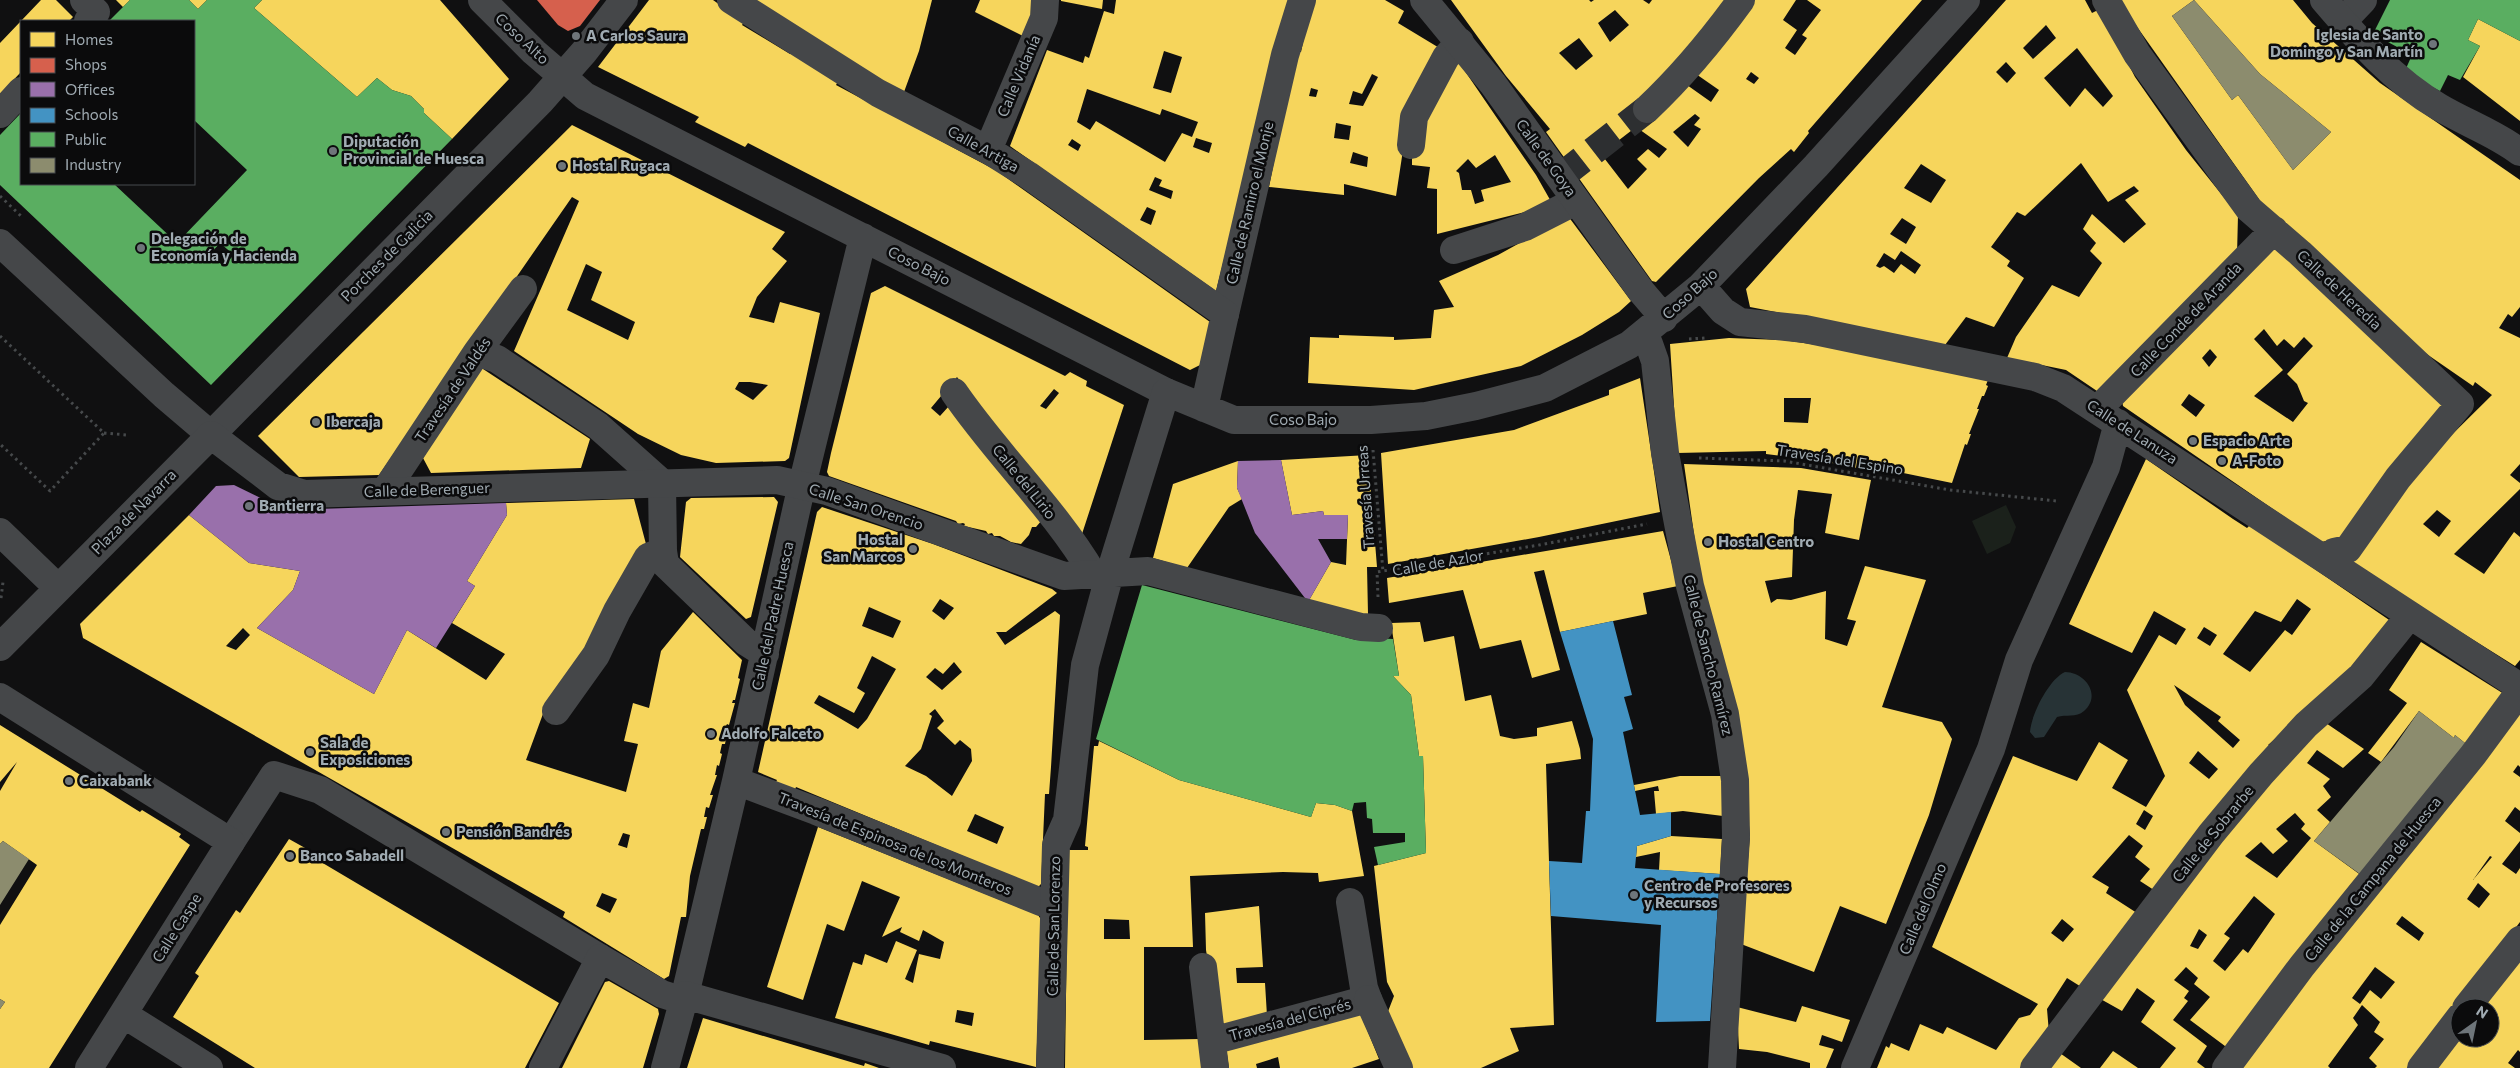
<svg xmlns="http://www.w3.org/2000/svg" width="2520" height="1068" viewBox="0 0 2520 1068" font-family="Commissioner,sans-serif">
<rect width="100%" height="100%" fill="#101011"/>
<path fill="#1b211b" d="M2006,505L2016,527L2010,543L1987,554L1972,521Z"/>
<path fill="#273336" d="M2065,672C2085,672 2102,695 2084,711C2076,718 2066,714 2057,717L2044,737L2035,738L2030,732C2031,715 2049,679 2065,672Z"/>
<path fill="#f6d55c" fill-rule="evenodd" d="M41,0H56L73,17L69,21H21V72L0,94V43Z
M116,0H130L123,7Z
M189,0H207L198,9Z
M262,0H440L509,79L452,139L424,113V109L411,96L392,90L377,78L357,97L254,8Z
M649,0H713L744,22L742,25L790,54L791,52L839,79L836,85L997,171L1210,322L1200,365L1190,370L748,143L745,147L695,122L699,117L598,67Z
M752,0H932L919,51L904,92L882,81Z
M980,0H1033V12L1023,36L975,12Z
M1061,0H1103L1102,9L1061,1Z
M1116,0H1289L1216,291L1010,146L1047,50L1083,63L1085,56L1089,58L1104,11L1114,14ZM1164,51L1182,57L1171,93L1153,88ZM1087,89L1160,115L1162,109L1198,122L1192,137L1182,133L1165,162L1096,121L1090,130L1077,122ZM1196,138L1212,143L1209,153L1193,147ZM1072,139L1081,145L1078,151L1068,145ZM1155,177L1162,180L1159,186L1173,191L1171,199L1149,190ZM1147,207L1156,211L1151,225L1140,220Z
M1312,0H1385L1404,11L1398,23L1441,49L1403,150L1396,196L1344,184V195L1269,187L1296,51L1301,52ZM1372,74L1378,77L1363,106L1349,104L1353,91L1362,94ZM1311,88L1318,90L1316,97L1309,96ZM1336,123L1351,126L1349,140L1334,138ZM1353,152L1368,157L1367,167L1350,163Z
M1451,0H1589L1591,2L1594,0H1643L1649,4L1652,0H1727L1687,85L1711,102L1719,90L1696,74L1754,0H1796L1783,20L1797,30L1785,48L1795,55L1807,38L1802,35L1821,10L1807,0H1922L1808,131L1809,133L1794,152L1791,149L1759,178L1656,282L1652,281L1546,132L1550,129L1506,76ZM1615,10L1629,25L1610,42L1598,23ZM1579,38L1593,56L1576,70L1559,53ZM1751,72L1759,78L1754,84L1746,79ZM1695,114L1700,118L1694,125L1701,129L1688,147L1673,132ZM1636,127L1667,149L1659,158L1648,149L1637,159L1647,169L1628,189L1601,154Z
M2006,0H2085L2092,13L2100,9L2135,77L2186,150L2238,215L2237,255L2097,391L2066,370L2007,358L2016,337L2052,285L2079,297L2102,263L2090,251L2096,243L2083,229L2092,214L2124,243L2146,224L2125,200L2139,191L2134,186L2108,202L2081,163L2025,216L2017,212L1991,247L2010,261L2007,266L2024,278L1994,327L1966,317L1945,345L1750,307L1746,289ZM2046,25L2056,38L2033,59L2023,48ZM2077,48L2113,96L2103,107L2085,88L2070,107L2044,78ZM2006,62L2016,73L2007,83L1996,72ZM1921,164L1946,180L1931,203L1904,188ZM1902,218L1916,227L1906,244L1890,234ZM1901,251L1921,265L1915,274L1901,264L1894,273L1884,266L1880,268L1876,266L1884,253L1895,260Z
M2118,0H2194L2172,16L2232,100L2238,95L2293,170L2331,132L2260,74L2194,0H2293L2312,23L2380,83L2520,180V307L2512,317L2508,314L2499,328L2520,338V464L2510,475L2520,483V489L2454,554L2484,574L2514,532L2520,537V660L2515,666L2349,562L2403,483L2492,395L2475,382L2473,386L2402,337L2261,202ZM2437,510L2451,521L2439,537L2423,524Z
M2478,19L2520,41V121L2463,77L2480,46L2468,40Z
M1458,61L1536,175L1553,205L1437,234V189L1427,188L1430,167L1412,165V151L1421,121ZM1495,155L1511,182L1481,190L1484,201L1475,204L1471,190H1462L1459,173L1456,171L1468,159L1476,168Z
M572,125L785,232L772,249L787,261L757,297L749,317L774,323L780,302L820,313L789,458L785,461L716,463L681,455L638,434L514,351L579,201L572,197L379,475L299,477L258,436ZM586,264L602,272L591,300L635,322L628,340L567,310ZM739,382H750L768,385L753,400L735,389Z
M1568,216L1631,301L1619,312L1582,335L1521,366L1414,390L1308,383L1310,337L1339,338V335L1394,337V340L1431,338L1434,310L1454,307L1439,281L1498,255Z
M2271,247H2279L2444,404L2347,537L2321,542L2123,406L2122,400ZM2264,329L2277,346L2284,339L2294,348L2304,337L2313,346L2287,374L2297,384L2304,401L2308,403L2293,422L2254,396L2283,370L2254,339ZM2210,349L2217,357L2209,367L2202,358ZM2189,394L2205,405L2196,417L2181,405Z
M885,286L1065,376L1070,372L1087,381L1086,386L1124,405L1082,534L1006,448L957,377L931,408L940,416L949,406L1042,520L1036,527H1032L1029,535L1021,544L1011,542L1000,536H994L992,533L988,534L986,531L964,526L965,524L963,523L958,524L956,521L829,476L827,472L831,453L871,293ZM1054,389L1059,393L1046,409L1040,406Z
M1729,338L1783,340L1831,347L1988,380L1986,385L1988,386L1984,396H1982L1977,409H1979L1969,434H1971L1967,445L1965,444L1952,483L1879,468L1878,472L1821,461L1766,454V451L1677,453L1670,344ZM1784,398H1811L1808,423L1784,422Z
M480,367L590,439L581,468L431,473L423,458Z
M1640,378L1660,512L1539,537L1388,564L1381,453L1514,430L1609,395V390Z
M1368,455L1377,567H1367L1368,614L1365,617L1308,602L1331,562L1346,565L1348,515H1324L1323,511L1292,515L1281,460Z
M2146,459L2233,519L2247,528L2250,525L2395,624L2352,673L2268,745L2273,748L2157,892L2140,881L2150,869L2135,857L2143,846L2129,835L2092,877L2109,887L2106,893L2140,915L2083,988L2067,978L2047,1009L2049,1033L2022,1068H1877L1886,1046L1889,1048L1891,1043L1909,1051L1920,1024L1943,1034L1947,1027L1996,1050L2019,1018L2030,1015L2038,1004L1932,947L2013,756L2077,781L2099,742L2128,760L2112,788L2146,807L2165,776L2127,690L2159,635L2176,645L2186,629L2154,611L2132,653L2069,624ZM2297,599L2311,609L2292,635L2285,630L2250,672L2223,654L2255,611L2281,622ZM2204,627L2217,635L2210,646L2197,638ZM2174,685L2221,717L2218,721L2240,740L2233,748L2185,705ZM2198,751L2218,769L2209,779L2189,763ZM2144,810L2153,816L2145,830L2136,824ZM2062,919L2074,929L2063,942L2051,933Z
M1238,461L1237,488L1242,499L1229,507L1187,568L1153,558L1173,484Z
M1684,464L1801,468L1871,480L1859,540L1825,533L1832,494L1798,490L1794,520L1792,577L1765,581L1771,603L1777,599L1791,600L1826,591L1825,639L1847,646L1856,621L1847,619L1865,566L1926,580L1882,707L1942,722L1952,739L1929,815L1886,924L1840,906L1814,972L1741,944L1750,836L1745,783L1699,569Z
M774,497L778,502L751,617L746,619L680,557L686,502L691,498Z
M634,499L646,544L613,607L547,703L526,760L626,792L638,744L624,741L633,703L649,708L661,651L693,612L742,660L738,678L740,679L735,700H733L732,703H735L729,725L727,724L725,728V732L727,733L725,744H722L720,753L722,754L719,766L717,765L715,775H717L710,795H713L709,808L706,807L704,817H707L704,829H701L690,876L686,917H681L669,976L664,979L563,917L565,912L83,638L80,624L189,515L249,563L300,571L293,590L257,628L374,694L407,630L486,680L505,654L452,623L475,586L467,581L507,515L506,503ZM243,628L250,635L236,650L226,646ZM623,833L630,835L627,848L618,845ZM602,893L617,899L610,913L596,906Z
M822,507L933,544L1052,589L1057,593L1006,632H996L1005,645L1055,611L1060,615L1051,767L1049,794H1045L1041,884L1038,887L796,787L794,792L775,784L777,780L758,772L817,512ZM940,599L954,608L944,620L932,611ZM869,607L901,621L893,638L862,626ZM872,656L896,669L867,719L858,729L814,703L819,695L854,713L865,693L857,688ZM954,662L962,672L942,690L926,677L935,668L943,674ZM935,709L944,721L937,728L955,745L960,740L971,749L972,761L952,796L926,776L905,766L921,749L932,716L929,714ZM975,814L1004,827L997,844L967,831Z
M1663,531L1678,586L1643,593L1647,614L1560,632L1544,570L1534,572L1560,670L1532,678L1521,640L1480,649L1463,590L1389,603L1387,578Z
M1420,622L1424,642L1454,636L1465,701L1491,695L1500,736L1514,739L1537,736V728L1572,721L1580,749L1581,759L1546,764L1554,1025L1510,1028L1519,1051L1481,1068H1413L1387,1014L1394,996L1387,982L1374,866L1426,853L1423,756H1419L1411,695L1393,676H1399L1391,623Z
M2421,642L2504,694L2470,747L2455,735L2454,738L2419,711L2381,762L2368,753L2407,703L2389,690Z
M2520,705V767L2518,765L2513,772L2520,777V811L2515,807L2505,821L2520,833V841L2502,864L2516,874L2520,868V922L2409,1068H2375L2377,1066L2369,1058L2384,1039L2374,1032L2380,1022L2362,1005L2353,1018L2358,1025L2328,1066L2330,1068H2238ZM2490,856L2492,857L2473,880ZM2478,883L2490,894L2479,908L2467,899ZM2402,916L2424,933L2419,941L2396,924ZM2375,967L2395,982L2381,999L2370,990L2360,1004L2352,998Z
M2320,719L2364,749L2343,768L2317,750L2307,763L2330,779L2323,786L2331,797L2317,810L2330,822L2314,841L2362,876L2229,1049L2190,1020L2210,997L2194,984L2198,978L2186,967L2174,980L2189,991L2184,998L2188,1001L2173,1020L2207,1046L2197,1062L2205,1068H2160L2176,1048L2141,1022L2155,1001L2137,988L2122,1011L2097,997ZM2295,813L2305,824L2301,829L2311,838L2277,878L2245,856L2261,842L2273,854L2288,841L2276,829ZM2254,896L2275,914L2248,953L2243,949L2225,971L2213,961L2230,938L2224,934ZM2199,929L2207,935L2198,949L2190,946Z
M0,725L140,812L142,810L181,834L179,837L190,845L49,1068H0V1009L5,1002L0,999V925L37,865L3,841L0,844V791L17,762L0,782Z
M1099,741L1179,780L1311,817L1316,803L1335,805L1352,811L1364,876L1319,882L1318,873L1283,872L1190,876L1193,947H1144V1040L1200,1039L1202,1068H1065L1068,850H1088V847L1085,846L1094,746H1098ZM1104,919L1129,920L1130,939H1104Z
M1680,776H1725L1723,816L1683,811L1656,814L1654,791H1659L1658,786L1635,791L1634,785Z
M818,827L1038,915L1042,921L1036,1067L930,1041L929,1045L835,1018L853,962L862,965L865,954L887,963L896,941L917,950L905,979L913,983L919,954L940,959L944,942L923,930L919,941L900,932L902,927L882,937L900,897L862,881L844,931L827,924L803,1000L767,987ZM957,1010L974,1013L972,1026L955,1022Z
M1671,836L1722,839L1720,874L1659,870L1660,852L1636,857L1637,846Z
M289,839L323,858L321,862L559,1003L525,1068H255L173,1017L199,976L195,973L236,910L240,913Z
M1259,906L1263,967L1236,968L1237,983H1265L1267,1016L1219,1028L1206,950L1205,913Z
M2520,952V1052L2518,1050L2508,1063L2515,1068H2431L2460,1038H2490V1008H2478Z
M609,981L658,1009L659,1014L643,1068H562L605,982Z
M1802,1006L1850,1020L1842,1042L1822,1035L1819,1045L1834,1049L1826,1068H1810V1063L1799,1060L1767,1052L1739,1049L1737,1007L1796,1022Z
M1359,1010L1379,1059L1352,1068H1280L1278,1057L1256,1064L1257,1068H1229L1226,1047Z
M703,1018L864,1066L865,1063L879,1068H687Z
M2057,1051L2081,1068H2043Z
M2113,1051L2119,1055L2138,1068H2100Z"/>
<path fill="#d6604d" d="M537,0H600L580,26L568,31L558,25Z"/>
<path fill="#9970ab" d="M1281,460L1292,515L1323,511L1324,515H1348L1347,539H1318L1331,562L1308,602L1255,533L1237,488L1238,461Z
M234,485L285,510L506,503L507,515L467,581L475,586L436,648L407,630L374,694L257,628L293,590L300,571L249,563L189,515L216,486Z"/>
<path fill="#4393c3" d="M1613,621L1632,695L1624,697L1633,729L1623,732L1640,815L1671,812V836L1637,846L1635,868L1720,874L1710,1021L1656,1022L1661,925L1551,916L1549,861L1582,863L1586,811H1590L1593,739L1560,632Z"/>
<path fill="#5aae61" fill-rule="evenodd" d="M130,0H189L198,9L207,0H262L254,8L357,97L377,78L392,90L411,96L424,109V113L452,139L211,385L0,185V135L21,113V184H114L177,243L247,170L194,120V21H109ZM220,243L234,255L223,266L210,254Z
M2390,0H2520V41L2478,19L2468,40L2480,46L2460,80L2448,75L2440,91L2404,73L2412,55L2373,34Z
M1142,585L1356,640L1357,637L1393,639L1399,676H1393L1411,695L1419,756H1423L1426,853L1378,865L1374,847L1405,842V833H1373L1372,819L1367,818L1366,802L1354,803L1352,811L1335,805L1316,803L1311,817L1179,780L1096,739Z"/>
<path fill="#8c8c6e" d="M2194,0L2260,74L2331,132L2293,170L2238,95L2232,100L2172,16Z
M2419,711L2454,738L2455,735L2470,747L2364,877L2314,841L2394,747Z
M3,841L29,859L0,905V844Z
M0,999L5,1002L0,1009Z"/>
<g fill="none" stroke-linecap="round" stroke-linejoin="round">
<path stroke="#2d2f31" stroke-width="28" stroke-dasharray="28 14" stroke-linecap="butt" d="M1560,177L1647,109"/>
<path stroke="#46494b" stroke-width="3" stroke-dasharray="2.5 4" stroke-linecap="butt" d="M0,196L23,218
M0,336L104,433L50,491L0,444
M1689,339L1705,338
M104,433L127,435
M1373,450L1383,572
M1699,458L1784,461L1950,490L2057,501
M1378,597L1377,572L1539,545L1647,524
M1,598L3,582"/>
<path stroke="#454749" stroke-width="28" d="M482,0L534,52L585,96L1166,392
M731,0L878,93L988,150
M2343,21L2363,0
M1647,109C1683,75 1712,40 1741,0
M1411,145L1414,117L1446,57L1460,42
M0,243L164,395L211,435L540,102L584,52L624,0
M1454,250L1525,227L1576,201
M1225,314L1285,55L1302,0
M477,352L497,359L598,426L662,483L663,551L665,564L746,642L765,654
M954,392C997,455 1054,508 1093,574
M385,491L477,352L523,289
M556,711L596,655L617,611L648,557L663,551
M736,781L816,811L1041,902L1054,903
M231,842L274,775L320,790L600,958
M1203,967L1215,1068
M685,995L736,781L798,502L863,237
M1212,1041L1368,999L1364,988L1350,902"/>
<path stroke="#454749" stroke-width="28" d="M84,0L96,12L88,21
M1045,0L1044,18L988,150L1028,175L1225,314L1204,408
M1424,0L1493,84L1641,291L1664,318
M2106,0L2137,54L2249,209L2300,253L2460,404L2398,478L2348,549L2334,552L2327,560
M2324,0C2359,41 2393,80 2439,107C2466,123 2495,133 2520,152
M0,114L21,91
M1701,286L1723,311L1740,322L1805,329L2035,377L2063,388L2520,687
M1643,336L1649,344L1655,361L1665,453L1677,518L1690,586L1725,714L1735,780L1736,837L1722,1068
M2098,409L2274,230
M0,532L58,588
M0,647L211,435L278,486L304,494L777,480L827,491L1064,576L1148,571L1361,627L1379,628
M0,697L231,842L123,1014
M1368,999L1399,1068
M2466,1008L2520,940
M89,1068L123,1014L209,1068
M543,1068L600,958L662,994L684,1001
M665,1068L685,995L942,1068
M1050,1068L1056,845L1067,820L1085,665L1110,573L1166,392L1234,420H1371L1426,416L1476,406L1545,388L1629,345L1701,286L1816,166L1966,0
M1855,1068L1991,749L2019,660L2106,467L2118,423
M2034,1068L2211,834L2261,774L2306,725L2361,676L2410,615
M2226,1068L2302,966L2473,755L2520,691
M2421,1068L2460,1017"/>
</g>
<g fill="#6e757a" stroke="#0b0b0c" stroke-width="2">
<circle cx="576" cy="36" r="5"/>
<circle cx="2433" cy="44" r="5"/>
<circle cx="333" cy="151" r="5"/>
<circle cx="562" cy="166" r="5"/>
<circle cx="141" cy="248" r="5"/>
<circle cx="316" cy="422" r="5"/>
<circle cx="2193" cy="441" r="5"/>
<circle cx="2222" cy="461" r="5"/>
<circle cx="249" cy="506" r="5"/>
<circle cx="1708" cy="542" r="5"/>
<circle cx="913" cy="549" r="5"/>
<circle cx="711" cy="734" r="5"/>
<circle cx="310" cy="752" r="5"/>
<circle cx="69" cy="781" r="5"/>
<circle cx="446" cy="832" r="5"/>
<circle cx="290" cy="856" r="5"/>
<circle cx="1634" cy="895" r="5"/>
</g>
<g text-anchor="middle" stroke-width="5" stroke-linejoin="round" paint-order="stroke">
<g font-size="15" font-weight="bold" fill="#a0abb2" stroke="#0b0b0c" text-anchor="start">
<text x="2423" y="40" text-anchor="end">Iglesia de Santo<tspan x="2423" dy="17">Domingo y San Martín</tspan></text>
<text x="586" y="41">A Carlos Saura</text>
<text x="343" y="147">Diputación<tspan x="343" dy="17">Provincial de Huesca</tspan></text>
<text x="572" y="171">Hostal Rugaca</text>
<text x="151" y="244">Delegación de<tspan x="151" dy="17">Economía y Hacienda</tspan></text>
<text x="326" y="427">Ibercaja</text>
<text x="2203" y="446">Espacio Arte</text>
<text x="2232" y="466">A-Foto</text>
<text x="259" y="511">Bantierra</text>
<text x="903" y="545" text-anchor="end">Hostal<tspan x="903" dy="17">San Marcos</tspan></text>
<text x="1718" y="547">Hostal Centro</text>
<text x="721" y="739">Adolfo Falceto</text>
<text x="320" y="748">Sala de<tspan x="320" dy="17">Exposiciones</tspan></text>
<text x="79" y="786">Caixabank</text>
<text x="456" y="837">Pensión Bandrés</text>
<text x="300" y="861">Banco Sabadell</text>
<text x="1644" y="891">Centro de Profesores<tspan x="1644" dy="17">y Recursos</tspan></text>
</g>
<g font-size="15" fill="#a0abb2" stroke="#0b0b0c">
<text transform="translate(522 39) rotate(43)" y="5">Coso Alto</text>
<text transform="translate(1019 76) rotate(-67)" y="5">Calle Vidanía</text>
<text transform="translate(983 149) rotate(29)" y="5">Calle Artiga</text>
<text transform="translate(1546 158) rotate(54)" y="5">Calle de Goya</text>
<text transform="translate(1250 203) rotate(-77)" y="5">Calle de Ramiro el Monje</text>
<text transform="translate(387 256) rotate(-45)" y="5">Porches de Galicia</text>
<text transform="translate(919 266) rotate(27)" y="5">Coso Bajo</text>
<text transform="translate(2339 290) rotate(43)" y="5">Calle de Heredia</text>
<text transform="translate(1690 294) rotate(-42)" y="5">Coso Bajo</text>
<text transform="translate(2186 320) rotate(-46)" y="5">Calle Conde de Aranda</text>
<text transform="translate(453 390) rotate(-56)" y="5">Travesía de Valdés</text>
<text x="1303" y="425">Coso Bajo</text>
<text transform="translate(2132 432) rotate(33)" y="5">Calle de Lanuza</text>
<text transform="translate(1840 460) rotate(9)" y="5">Travesía del Espino</text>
<text transform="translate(1024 482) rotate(51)" y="5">Calle del Lirio</text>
<text transform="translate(427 490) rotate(-2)" y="5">Calle de Berenguer</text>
<text transform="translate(1366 497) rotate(-94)" y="5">Travesía Urreas</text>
<text transform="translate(866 507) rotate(18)" y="5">Calle San Orencio</text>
<text transform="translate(134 512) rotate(-45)" y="5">Plaza de Navarra</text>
<text transform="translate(1438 563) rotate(-10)" y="5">Calle de Azlor</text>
<text transform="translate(773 616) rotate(-78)" y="5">Calle del Padre Huesca</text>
<text transform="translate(1708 655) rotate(76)" y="5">Calle de Sancho Ramírez</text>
<text transform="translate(2213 834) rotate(-51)" y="5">Calle de Sobrarbe</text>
<text transform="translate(895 844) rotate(22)" y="5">Travesía de Espinosa de los Monteros</text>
<text transform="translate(2373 879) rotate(-51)" y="5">Calle de la Campana de Huesca</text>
<text transform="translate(1923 909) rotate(-67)" y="5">Calle del Olmo</text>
<text transform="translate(1054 926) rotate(-89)" y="5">Calle de San Lorenzo</text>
<text transform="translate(177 928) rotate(-58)" y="5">Calle Caspe</text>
<text transform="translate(1290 1020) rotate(-15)" y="5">Travesía del Ciprés</text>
</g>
</g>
<rect x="20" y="20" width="175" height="165" fill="#0b0b0c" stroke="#474b4e"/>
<rect x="30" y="32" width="25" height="15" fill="#f6d55c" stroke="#474b4e"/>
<text x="65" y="45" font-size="15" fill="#a0abb2">Homes</text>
<rect x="30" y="58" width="25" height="15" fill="#d6604d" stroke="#474b4e"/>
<text x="65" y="70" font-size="15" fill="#a0abb2">Shops</text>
<rect x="30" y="82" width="25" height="15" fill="#9970ab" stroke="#474b4e"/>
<text x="65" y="95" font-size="15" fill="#a0abb2">Offices</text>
<rect x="30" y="108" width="25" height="15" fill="#4393c3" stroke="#474b4e"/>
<text x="65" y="120" font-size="15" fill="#a0abb2">Schools</text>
<rect x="30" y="132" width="25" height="15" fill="#5aae61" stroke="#474b4e"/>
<text x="65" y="145" font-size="15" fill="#a0abb2">Public</text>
<rect x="30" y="158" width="25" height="15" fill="#8c8c6e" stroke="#474b4e"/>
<text x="65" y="170" font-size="15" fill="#a0abb2">Industry</text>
<g transform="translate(2475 1023) rotate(33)"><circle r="24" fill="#0b0b0c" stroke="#474b4e"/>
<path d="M0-4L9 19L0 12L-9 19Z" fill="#6e757a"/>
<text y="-8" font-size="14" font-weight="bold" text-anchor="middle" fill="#a0abb2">N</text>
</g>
</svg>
